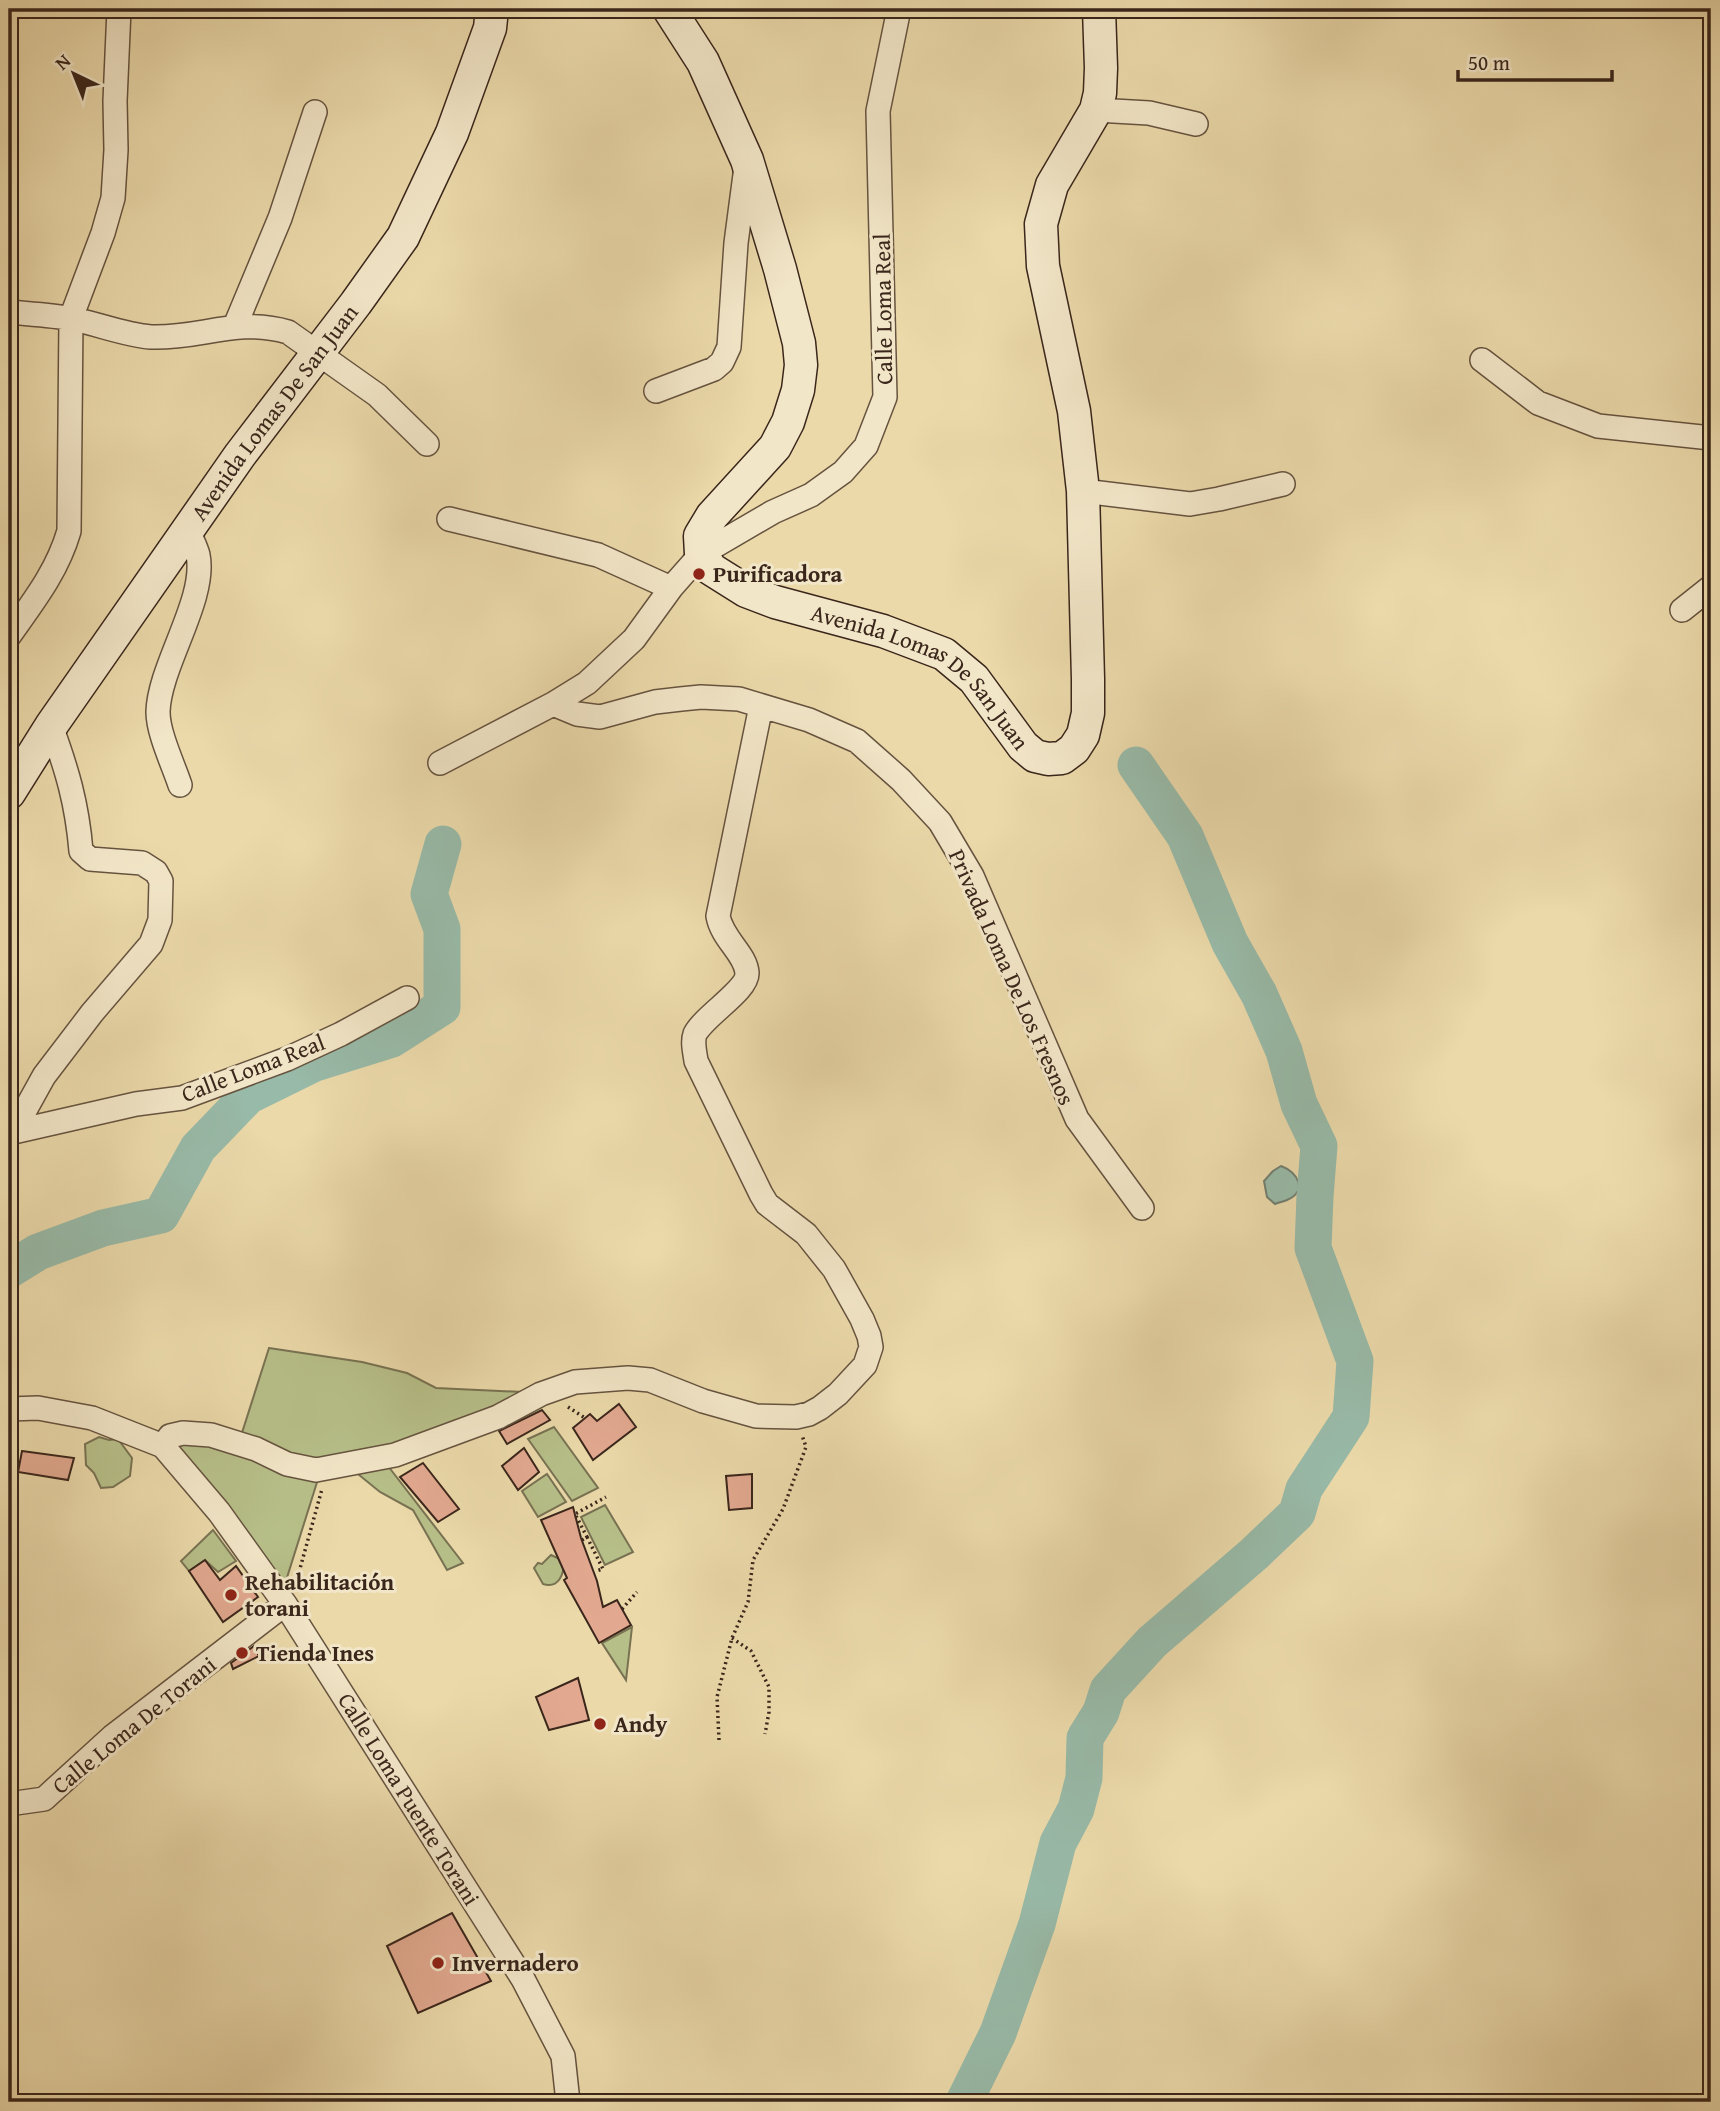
<svg xmlns="http://www.w3.org/2000/svg" width="1720" height="2111" viewBox="0 0 1720 2111" font-family="'Gentium Book Plus',serif">
<rect width="100%" height="100%" fill="#ebd9aa"/>
<filter id="stains"><feTurbulence type="fractalNoise" baseFrequency=".00286" numOctaves="4"/><feColorMatrix values="0 0 0 0 .2 0 0 0 0 .09 0 0 0 0 .02 0 0 0 .5 -.17"/></filter>
<radialGradient id="worn" r=".72"><stop offset=".6" stop-color="#630" stop-opacity="0"/><stop offset="1" stop-color="#630" stop-opacity=".3"/></radialGradient>
<path fill="#b7bf89" stroke="#787252" stroke-width="2" d="M269,1348L362,1362L407,1373L436,1388L523,1392L422,1439L360,1450L306,1462L241,1436Z
M554,1427L598,1488L572,1501L528,1439Z
M99,1437L109,1440L118,1439L132,1458L130,1476L113,1487L101,1488L94,1473L86,1465L85,1444Z
M206,1443L319,1476L284,1587L174,1444Z
M388,1466L463,1563L447,1570L413,1510L380,1492L353,1470Z
M547,1474L566,1502L538,1517L522,1491Z
M605,1505L633,1552L605,1565L581,1517Z
M213,1530L236,1561L218,1572L205,1560L189,1571L181,1561Z
M551,1555L564,1561C564,1574 559,1589 543,1584L534,1568L538,1563L542,1564Z
M632,1627L626,1680L602,1643Z"/>
<path fill="#98baa8" stroke="#727f70" stroke-width="2" d="M1281,1166C1298,1172 1308,1191 1287,1200C1283,1202 1279,1202 1275,1204L1267,1197L1264,1181L1273,1171Z"/>
<g fill="none" stroke-linecap="round" stroke-linejoin="round">
<path stroke="#98baa8" stroke-width="37" d="M9,1270L38,1252L103,1228L161,1215L198,1148L248,1096L315,1063L392,1039L442,1007V929L429,894L443,844
M964,2102L998,2033L1037,1924L1058,1843L1076,1809L1084,1778L1085,1738L1101,1712L1108,1690L1152,1642L1254,1554L1297,1513L1304,1489L1351,1417L1355,1361L1313,1248L1315,1196L1319,1146L1299,1104L1284,1051L1259,994L1230,943L1185,836L1136,765"/>
</g>
<path fill="#e2a990" stroke="#3a261b" stroke-width="2" d="M619,1404L636,1427L593,1460L573,1428L590,1414L597,1421Z
M542,1410L550,1420L507,1444L499,1431Z
M524,1448L539,1472L518,1490L502,1466Z
M22,1451L74,1458L68,1480L18,1472Z
M423,1463L459,1509L438,1522L400,1477Z
M752,1474V1508L729,1510L726,1476Z
M573,1507L581,1538L597,1581L603,1607L617,1600L631,1625L599,1643L564,1580L567,1578L541,1520Z
M205,1560L220,1580L236,1566L258,1597L223,1622L189,1571Z
M254,1646L259,1656L233,1669L231,1663Z
M578,1678L589,1720L549,1730L536,1697Z
M452,1913L491,1981L418,2013L387,1946Z"/>
<g fill="none" stroke-linecap="round" stroke-linejoin="round">
<defs>
<path id="street" d="M1096,110L1149,113L1196,124
M9,312C30,314 52,315 73,319C98,324 125,335 151,337C200,339 237,317 288,332L377,395L427,444
M235,326L280,218L315,112
M1482,360L1538,403L1598,426L1711,438
M656,391L714,369L722,362L729,347L736,243L746,167
M1083,491L1190,504L1219,499L1283,484
M449,519L598,555L671,588
M1682,610L1711,587
M9,636C33,602 57,572 69,531L71,318L103,233L113,198L116,150L115,101L119,9
M553,704L577,714L600,717L655,702L681,699L701,697L739,699L809,720L857,741L901,780L940,822L972,876L1077,1119L1142,1208
M440,763L553,704L587,683L634,639L671,588L701,554L773,512L811,495L843,472L866,446L885,397L878,111L899,9
M180,785C173,764 158,733 158,712C159,666 207,599 198,555C196,547 191,538 188,530
M13,1132L44,1076L92,1013L151,944L160,920L161,881L156,872L142,863L90,859L81,851C77,803 67,770 51,726
M9,1133L136,1104L182,1098L287,1059L341,1034L407,998
M9,1409L38,1408L92,1418L163,1446L219,1512L285,1604L523,1979L563,2056L568,2102
M163,1446L170,1436L183,1433L211,1435L256,1449L287,1464L316,1470L395,1455L498,1417L541,1394L575,1382L628,1378L650,1380L703,1401L756,1416L796,1417L809,1414L820,1408L838,1394L865,1365L871,1347L869,1336L862,1319L834,1269L806,1234L767,1204L761,1194L696,1061C695,1053 692,1042 695,1034C704,1016 748,990 747,973C746,954 722,939 718,916L761,706
M9,1804L44,1799L113,1736L285,1604"/>
<g id="secondary">
<path id="s1" d="M669,9L703,62L747,160L780,269L799,343L801,365L798,390L788,422L775,447L712,516L700,536L701,554L711,569L746,591L775,602L883,631L944,654L974,679L1023,746L1035,756L1048,759L1062,758L1074,749L1083,735L1088,713V679L1083,491L1074,411L1043,266L1041,224L1052,185L1096,110L1100,93L1101,68L1099,9"/>
<path id="s2" d="M9,793L51,726L240,455L356,303L403,237L452,133L490,28L492,9"/>
</g>
</defs>
<use href="#street" stroke="#66533f" stroke-width="26"/>
<use href="#secondary" stroke="#3a261b" stroke-width="35"/>
<path stroke="#3a261b" stroke-width="3.5" stroke-dasharray="2 3.5" stroke-linecap="butt" d="M568,1407L585,1418
M587,1537L603,1569L596,1571
M582,1540L587,1537L575,1514L606,1497
M296,1583L322,1489
M622,1609L637,1592
M732,1638L751,1651L769,1687V1712L765,1734
M719,1740L717,1697L732,1638L748,1602L753,1560L783,1509L806,1447L802,1435"/>
<use href="#street" stroke="#f2e6c8" stroke-width="23"/>
<use href="#secondary" stroke="#f2e6c8" stroke-width="32"/>
</g>
<g fill="#8f2418" stroke="#f2e6c8" stroke-width="2.5">
<circle cx="699" cy="574" r="7"/>
<circle cx="231" cy="1595" r="7"/>
<circle cx="242" cy="1653" r="7"/>
<circle cx="600" cy="1724" r="7"/>
<circle cx="438" cy="1963" r="7"/>
</g>
<g text-anchor="middle" stroke-width="6" stroke-linejoin="round" paint-order="stroke">
<g font-size="23" fill="#3a261b" stroke="#f2e6c8">
<text transform="translate(883 309) rotate(-91)" y="8">Calle Loma Real</text>
<text dy="8" stroke="none"><textPath href="#s2" startOffset="464">Avenida Lomas De San Juan</textPath></text>
<text dy="8" stroke="none"><textPath href="#s1" startOffset="864">Avenida Lomas De San Juan</textPath></text>
<text transform="translate(1012 977) rotate(66)" y="8">Privada Loma De Los Fresnos</text>
<text transform="translate(253 1068) rotate(-21)" y="8">Calle Loma Real</text>
<text transform="translate(134 1725) rotate(-39)" y="8">Calle Loma De Torani</text>
<text transform="translate(409 1799) rotate(58)" y="8">Calle Loma Puente Torani</text>
</g>
<g font-size="23" font-weight="bold" fill="#3a261b" stroke="#f2e6c8" text-anchor="start">
<text x="713" y="582">Purificadora</text>
<text x="245" y="1590">Rehabilitación<tspan x="245" dy="26">torani</tspan></text>
<text x="256" y="1661">Tienda Ines</text>
<text x="614" y="1732">Andy</text>
<text x="452" y="1971">Invernadero</text>
</g>
</g>
<rect width="1720" height="2111" fill="none" stroke="#ebd9aa" stroke-width="35"/>
<rect x="10" y="10" width="1699" height="2090" fill="none" stroke="#3a261b" stroke-width="3.5"/>
<rect x="18" y="18" width="1685" height="2076" fill="none" stroke="#3a261b" stroke-width="2"/>
<g transform="translate(74 74) rotate(317)" stroke="#f2e6c8" stroke-width="5" paint-order="stroke">
<path d="M0-5L12 26L0 18L-12 26Z" fill="#3a261b"/>
<text y="-10" font-size="19" font-weight="bold" text-anchor="middle" fill="#3a261b">N</text>
</g>
<path d="M1458 70v10h154v-10" fill="none" stroke="#3a261b" stroke-width="3.5"/>
<text x="1468" y="70" font-size="21" fill="#3a261b" stroke="#f2e6c8" stroke-width="5" paint-order="stroke">50 m</text>
<rect width="100%" height="100%" filter="url(#stains)"/>
<rect width="100%" height="100%" fill="url(#worn)"/>
</svg>
